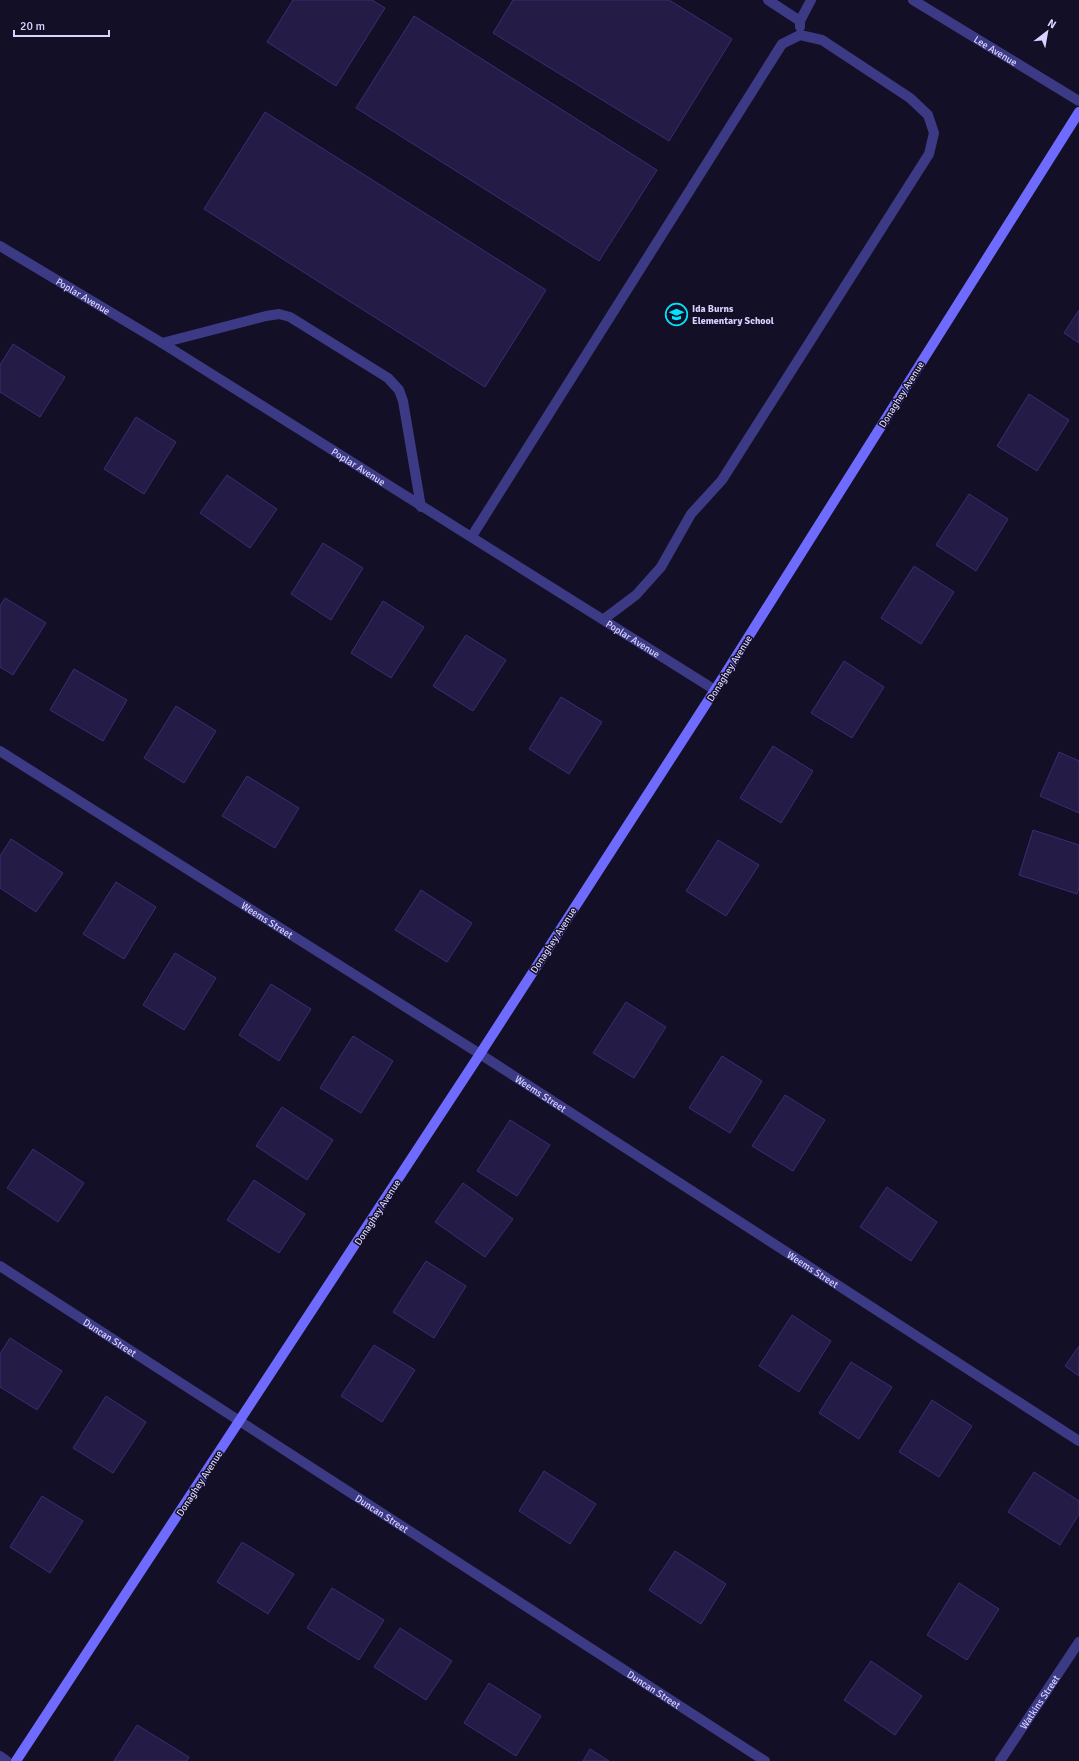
<svg xmlns="http://www.w3.org/2000/svg" width="1079" height="1761" viewBox="0 0 1079 1761" font-family="Signika,sans-serif">
<rect width="100%" height="100%" fill="#130f26"/>
<path fill="#241b47" stroke="#3b2d73" d="M293,0H372L385,8L336,86L267,42Z
M513,0H669L732,39L669,141L493,33Z
M414,16L657,170L599,261L356,108Z
M265,112L546,290L485,387L204,209Z
M1079,310V343L1064,333Z
M13,344L65,377L40,417L0,392V365Z
M1029,394L1069,420L1037,471L997,446Z
M136,417L176,442L144,494L104,469Z
M227,475L277,509L250,548L200,513Z
M969,494L1008,519L976,571L936,545Z
M323,543L363,568L331,620L291,594Z
M914,566L954,592L921,644L881,618Z
M5,598L46,623L13,675L0,667V606Z
M383,601L424,627L391,678L351,653Z
M466,635L506,660L473,711L433,686Z
M844,661L884,687L852,738L811,713Z
M74,669L127,700L103,741L50,710Z
M561,697L602,722L569,774L529,749Z
M176,706L216,731L184,783L144,758Z
M773,746L813,771L781,823L740,798Z
M1059,752L1079,761V813L1040,796Z
M247,776L299,808L275,848L222,816Z
M1033,830L1079,845V888L1077,894L1019,875Z
M11,839L63,873L36,912L0,888V856Z
M718,840L759,865L726,916L686,891Z
M116,882L156,907L124,959L83,934Z
M421,890L472,923L447,962L395,930Z
M175,953L216,978L184,1030L143,1005Z
M271,984L311,1009L279,1061L239,1035Z
M626,1002L666,1027L634,1078L593,1053Z
M353,1036L393,1061L361,1113L320,1088Z
M722,1056L762,1081L730,1133L689,1108Z
M785,1095L825,1120L793,1171L752,1146Z
M282,1107L333,1140L307,1180L256,1146Z
M510,1120L550,1145L517,1196L477,1171Z
M33,1149L84,1183L58,1222L7,1188Z
M254,1180L305,1214L279,1253L227,1220Z
M463,1183L513,1219L485,1257L435,1222Z
M887,1187L937,1222L911,1261L860,1227Z
M426,1261L466,1286L434,1338L393,1312Z
M792,1315L831,1341L799,1392L759,1366Z
M10,1338L62,1371L37,1410L0,1387V1354Z
M374,1345L415,1370L382,1422L341,1396Z
M1079,1346V1376L1065,1366Z
M851,1362L892,1387L859,1439L819,1413Z
M106,1396L146,1422L113,1473L73,1448Z
M932,1400L972,1426L939,1477L899,1452Z
M544,1471L596,1504L570,1544L519,1511Z
M1034,1472L1079,1501V1514L1060,1545L1008,1512Z
M42,1496L83,1521L50,1573L10,1547Z
M242,1542L294,1574L268,1614L217,1582Z
M675,1551L726,1584L701,1624L649,1590Z
M959,1583L999,1609L967,1660L927,1635Z
M332,1588L384,1620L359,1660L307,1628Z
M400,1628L452,1661L426,1700L374,1667Z
M871,1661L922,1696L895,1735L844,1700Z
M489,1683L541,1716L516,1756L464,1723Z
M137,1725L189,1757L187,1761H114Z
M590,1749L609,1761H583Z"/>
<g fill="none" stroke-linecap="round" stroke-linejoin="round">
<path stroke="#3d3a85" stroke-width="10" d="M768,0L800,21
M800,27V21L811,0
M162,343L266,316L279,314L290,317L388,378L399,390L403,401L421,507
M472,536L782,44L800,35L822,40L910,98L928,115L934,133L929,154L722,480L691,514L661,567L636,595L604,619"/>
<g stroke="#3d3a85" stroke-width="10">
<path id="s1" d="M913,0L1079,101"/>
<path id="s2" d="M0,246L162,343L715,690"/>
<path id="s3" d="M0,751L480,1054L1079,1441"/>
<path id="s4" d="M0,1266L765,1761"/>
<path d="M0,1756L7,1761"/>
<path id="s5" d="M1000,1761L1079,1642"/>
</g>
<path stroke="#6f6bff" stroke-width="10" d="M16,1761L480,1054L715,690L1079,112"/>
</g>
<defs>
<symbol id="school-ring" viewBox="-11 -11 22 22"><circle r="9.5" fill="#130f26" stroke="#00e5ff" stroke-width="1.5"/><path d="M0-5L7-2L0 1L-7-2ZM-4 1L0 2.5L4 1V4Q0 6-4 4Z" fill="#00e5ff"/></symbol>
</defs>
<g fill-rule="evenodd">
<use href="#school-ring" x="664" y="302" width="25" height="25"/>
</g>
<g text-anchor="middle" stroke-width="3" stroke-linejoin="round" paint-order="stroke">
<g font-size="10" fill="#d9d4ff" stroke="#130f26">
<text dy="4" stroke="none"><textPath href="#s1" startOffset="97">Lee Avenue</textPath></text>
<text dy="4" stroke="none"><textPath href="#s2" startOffset="97">Poplar Avenue</textPath></text>
<text transform="translate(901 394) rotate(-58)" y="4">Donaghey Avenue</text>
<text dy="4" stroke="none"><textPath href="#s2" startOffset="421">Poplar Avenue</textPath></text>
<text dy="4" stroke="none"><textPath href="#s2" startOffset="745">Poplar Avenue</textPath></text>
<text transform="translate(729 668) rotate(-58)" y="4">Donaghey Avenue</text>
<text dy="4" stroke="none"><textPath href="#s3" startOffset="316">Weems Street</textPath></text>
<text transform="translate(553 940) rotate(-57)" y="4">Donaghey Avenue</text>
<text dy="4" stroke="none"><textPath href="#s3" startOffset="640">Weems Street</textPath></text>
<text transform="translate(377 1212) rotate(-57)" y="4">Donaghey Avenue</text>
<text dy="4" stroke="none"><textPath href="#s3" startOffset="964">Weems Street</textPath></text>
<text dy="4" stroke="none"><textPath href="#s4" startOffset="131">Duncan Street</textPath></text>
<text transform="translate(199 1483) rotate(-57)" y="4">Donaghey Avenue</text>
<text dy="4" stroke="none"><textPath href="#s4" startOffset="455">Duncan Street</textPath></text>
<text dy="4" stroke="none"><textPath href="#s4" startOffset="779">Duncan Street</textPath></text>
<text dy="4" stroke="none"><textPath href="#s5" startOffset="71">Watkins Street</textPath></text>
</g>
<g font-size="10" font-weight="bold" fill="#d9d4ff" stroke="#130f26" text-anchor="start">
<text x="692" y="312">Ida Burns<tspan x="692" dy="12">Elementary School</tspan></text>
</g>
</g>
<g transform="translate(1047 32) rotate(31)" stroke="#130f26" stroke-width="3" paint-order="stroke">
<path d="M0-3L7 15L0 10L-7 15Z" fill="#d9d4ff"/>
<text y="-6" font-size="11" font-weight="bold" text-anchor="middle" fill="#d9d4ff">N</text>
</g>
<path d="M14 30v6h95v-6" fill="none" stroke="#d9d4ff" stroke-width="2"/>
<text x="20" y="30" font-size="12" fill="#d9d4ff" stroke="#130f26" stroke-width="3" paint-order="stroke">20 m</text>
</svg>
